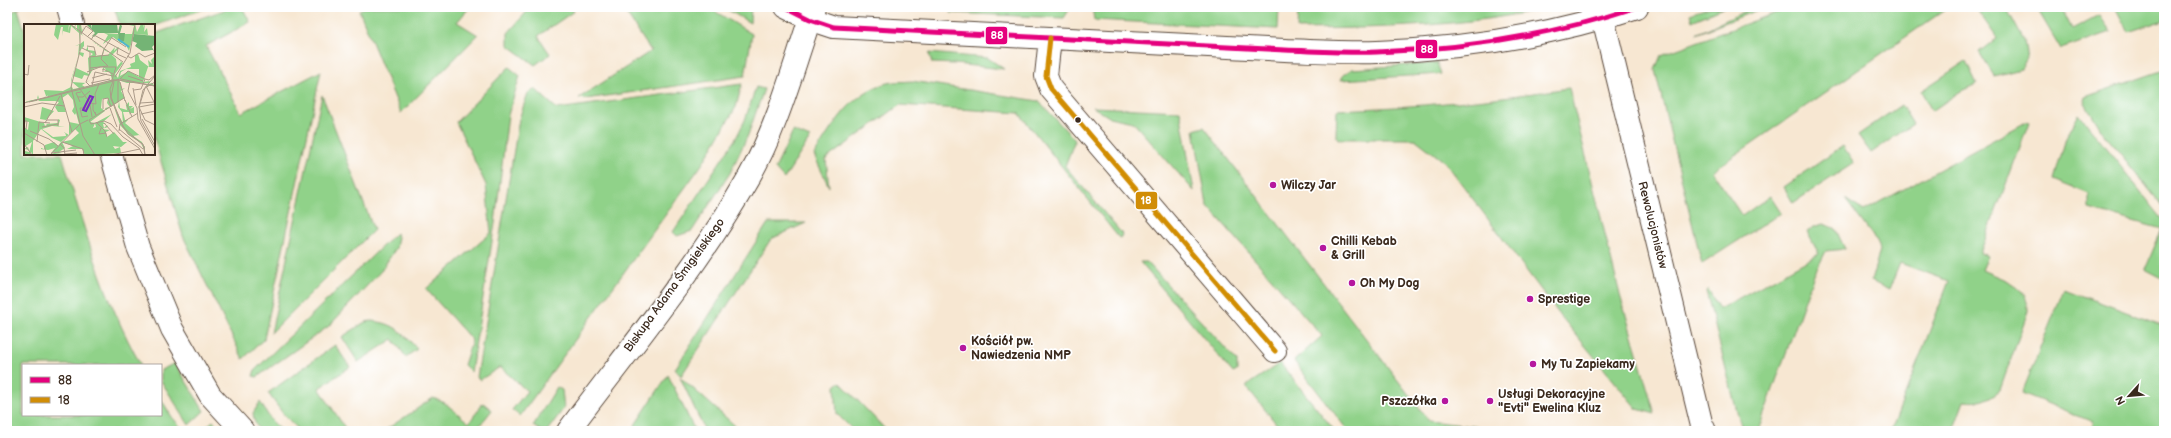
<svg xmlns="http://www.w3.org/2000/svg" width="2171" height="438" viewBox="0 0 2171 438" font-family="'Balsamiq Sans',sans-serif">
<rect width="100%" height="100%" fill="#fff"/>
<filter id="ink" filterUnits="userSpaceOnUse"><feTurbulence type="fractalNoise" baseFrequency=".025" numOctaves="2"/><feDisplacementMap in="SourceGraphic" scale="8" xChannelSelector="R" yChannelSelector="G"/><feConvolveMatrix kernelMatrix="1 2 1 2 8 2 1 2 1" color-interpolation-filters="sRGB"/></filter>
<filter id="wash" filterUnits="userSpaceOnUse"><feTurbulence type="fractalNoise" baseFrequency=".012" numOctaves="4" result="noise"/><feDisplacementMap in="SourceGraphic" scale="16" xChannelSelector="R" yChannelSelector="G"/><feGaussianBlur stdDeviation="0.9" result="paint"/><feColorMatrix in="noise" values="0 0 0 0 0 0 0 0 0 0 0 0 0 0 0 0 0 1.4 0 .05"/><feComposite in="paint" operator="in"/></filter>
<g filter="url(#wash)">
<rect width="100%" height="100%" fill="#f7e7d2"/>
<path fill="#90d289" stroke="#667e54" d="M21,7L18,9L25,31V154H62C83,225 104,300 141,365H23V415H161V399L172,417L184,431H7V15Z
M114,7H209L154,26L120,25Z
M233,7H242L250,22L206,46L241,113L321,71L264,339L243,359L183,236L154,138V34Z
M366,7H470L457,22L478,35L401,113L359,10Z
M531,7H571L574,11L538,36L550,54L535,65L508,45V33Z
M622,7H708L752,34L745,76L586,99L579,98L651,51Z
M723,7H751L750,23Z
M951,7H1071L1064,18L951,13Z
M1092,7H1279L1278,29L1094,20Z
M1298,7H1551C1469,27 1382,28 1297,29Z
M1710,7H1725L1692,21L1690,14Z
M1754,7H1765L1696,34Z
M1792,7H1949L1712,171L1742,216L1770,196L1781,213L1702,264L1655,70L1661,55Z
M1975,7H2006L2024,41L2027,58L2021,69L1994,76L1979,52L1997,38Z
M2036,7H2061L2072,29L2099,15L2111,32L2061,49Z
M2115,7H2164V20L2128,32Z
M929,53L988,58L1004,69L954,64L932,63Z
M1966,61L1977,84L1961,91L1932,111L1921,91Z
M1437,63L1441,74L1341,80L1344,74L1352,69Z
M509,67L520,76L508,115L495,223L471,372L464,365L472,340L426,289L491,233L486,185L456,122Z
M2164,70V208L2102,131L2084,101L2085,97Z
M912,81L1039,101L1075,140L1065,166L1122,234L1121,237L1119,238L1019,113L900,105L826,159L829,187L814,155C833,126 850,93 887,83C895,81 904,82 912,81Z
M742,84L736,107L703,163L520,416L512,410L527,391L500,367L480,380L477,377L519,119L528,93L535,89L557,109Z
M756,87L764,89L748,135L730,173L692,231L677,236L673,232L736,138L745,120Z
M1569,88L1620,295L1655,414L1637,409L1559,314L1446,163L1415,139H1338L1336,134L1337,110C1416,107 1491,100 1569,88Z
M322,95L374,230L271,333Z
M1901,105L1913,124L1871,153L1858,135Z
M1093,107L1180,111L1194,191L1133,122L1109,117Z
M2079,114L2164,221V279L2145,269L2162,229L2089,209V194L2054,180L2066,138Z
M2026,122L2029,123L1980,253L1988,256L1982,270C2003,280 2028,284 2028,311L2000,390C1987,400 1980,403 1964,401L1953,431H1891L1949,281L1900,263L1889,290L1871,281L1880,250L1875,239L1845,199L1864,211Z
M1204,127L1429,421L1497,429V431H1348L1294,361L1322,336L1207,205L1194,130Z
M793,131L810,138L784,179L775,169Z
M1843,146L1854,163L1793,203L1784,187Z
M768,223H806L771,239L681,376L675,369Z
M1823,224L1835,228L1845,249L1826,251L1814,275L1758,431H1743L1738,416L1706,291L1708,289L1719,309L1819,254L1807,232L1814,227Z
M396,233L398,237L396,248L381,271L329,326L257,377L253,376L255,370Z
M1140,262H1147L1237,361V371L1233,373Z
M2064,289L2164,326V431H2090L2093,422L2022,393Z
M371,321C395,323 402,332 417,349L406,357L393,339L358,362L342,337L365,322Z
M335,345L350,367L319,388L347,431H300L284,415L268,393Z
M175,363L204,411L189,425L161,381V370Z
M1280,363L1335,431H1282L1246,386Z
M668,375L695,431H631Z
M680,377L741,431H705Z
M840,382L887,431H854L837,414L835,386Z
M557,387L562,390L564,408L547,431H541L533,426Z
M433,398L445,403L469,423L483,403L492,410L477,429L479,431H384Z
M260,402L271,420L282,431H260C255,425 254,420 253,413Z
M213,421L223,431H201Z"/>
</g>
<g filter="url(#ink)">
<g fill="none" stroke-linecap="round" stroke-linejoin="round">
<defs>
<path id="street" d="M68,7L73,25
M786,7L810,19L834,27L1285,50C1316,51 1347,53 1377,52C1466,49 1553,35 1637,7
M1603,18L1701,422L1705,431
M1050,38L1046,76L1051,89L1275,351
M111,154L138,247L172,329L210,395L243,431
M568,431C630,348 698,267 749,177C779,124 794,64 814,7"/>
</defs>
<use href="#street" stroke="#574639" stroke-width="24"/>
<use href="#street" stroke="#fff" stroke-width="22"/>
<defs>
<path id="bus-1" d="M786,7L810,19L834,27L1285,50C1316,51 1347,53 1377,52C1466,49 1553,35 1637,7"/>
<path id="bus-2" d="M1050,38L1046,76L1051,89L1275,351"/>
</defs>
<use href="#bus-1" stroke="#fff" stroke-width="8"/>
<use href="#bus-2" stroke="#fff" stroke-width="8"/>
<use href="#bus-1" stroke="#e5007d" stroke-width="5"/>
<use href="#bus-2" stroke="#d18d06" stroke-width="5"/>
</g>
</g>
<circle fill="#3b2a1e" stroke="#fff" stroke-width="1.5" cx="1078" cy="120" r="3.5"/>
<g fill="#b5179e" stroke="#fff" stroke-width="1.5">
<circle cx="1273" cy="185" r="4"/>
<circle cx="1323" cy="248" r="4"/>
<circle cx="1352" cy="283" r="4"/>
<circle cx="1530" cy="299" r="4"/>
<circle cx="963" cy="348" r="4"/>
<circle cx="1533" cy="364" r="4"/>
<circle cx="1445" cy="401" r="4"/>
<circle cx="1490" cy="401" r="4"/>
</g>
<g text-anchor="middle" stroke-width="3.5" stroke-linejoin="round" paint-order="stroke">
<g font-size="12" font-weight="bold" fill="#3b2a1e" stroke="#fff" text-anchor="start">
<text x="1281" y="189">Wilczy Jar</text>
<text x="1331" y="245">Chilli Kebab<tspan x="1331" dy="14">&amp; Grill</tspan></text>
<text x="1360" y="287">Oh My Dog</text>
<text x="1538" y="303">Sprestige</text>
<text x="971" y="345">Kościół pw.<tspan x="971" dy="14">Nawiedzenia NMP</tspan></text>
<text x="1541" y="368">My Tu Zapiekamy</text>
<text x="1498" y="398">Usługi Dekoracyjne<tspan x="1498" dy="14">"Evti" Ewelina Kluz</tspan></text>
<text x="1437" y="405" text-anchor="end">Pszczółka</text>
</g>
<g font-size="12" fill="#3b2a1e" stroke="#fff">
<text transform="translate(1653 225) rotate(76)" y="4">Rewolucjonistów</text>
<text transform="translate(674 285) rotate(-54)" y="4">Biskupa Adama Śmigielskiego</text>
</g>
</g>
<g transform="translate(24 24)">
<rect width="131" height="131" fill="#f7e7d2"/>
<path d="M32,0H45L44,8L46,0L50,3L52,0L51,4L53,6V0H57L58,7L60,2L58,9H56L60,12L56,10V20L60,17V22L55,28L60,29L59,33L55,30L48,54L47,61L49,65L55,64L48,58L62,59L66,56L58,61L61,63L88,56L86,48H79L82,47L81,44L78,46L80,42L69,45L65,52L60,51L58,55L49,52L52,44L65,50L64,34L69,30L62,26L64,22V26L71,27L72,32L78,31L80,25L73,21V20H72L68,17L73,20L75,22H77V23L81,25L83,27H84L85,28H84L80,26L79,31H84L91,23L90,27L94,23L95,24L88,31L92,35L93,43L97,38L93,35L99,39L91,50L94,54L96,47L107,43L106,40L111,38V31L114,30L116,36L125,43L124,36L128,40L127,36L130,33L131,43H124L119,58L126,57L124,60L128,59L131,62H122L117,73V79V72L124,59H103L97,57L96,55H95L98,65L101,64L97,67L101,74L95,77L96,84L103,86L101,77L102,81L105,78V82H109L106,85L110,83V89H106V91L105,88H99L101,96H104L101,99L120,115L115,111L109,112L118,118L120,123L121,122V128L117,119L105,111L96,101L90,83L99,99L98,88L94,83L95,78L91,80L89,73L91,80L82,86L81,84L86,83L83,79L84,74L78,75L77,84L81,87L66,98L71,99L69,104L72,103L71,99L88,90L79,98L82,100H79L80,104L83,101L84,103L78,105L86,106L82,108L83,113L90,108L99,118H103L97,123L89,122L91,125L96,123L97,129L61,131L58,125H43L49,122L38,118L41,124L35,128L38,129L23,131L34,128H28L31,124L24,126L17,125V124L20,125L21,121L30,118L34,122L37,118L28,114L17,105L9,117V131L7,128L6,131H0V125L4,123L5,126L1,125V127L5,128L8,118L0,123V103L4,106L5,98L0,97V93L20,99L21,102L23,101L22,100L34,99V95L36,96L34,103H41L28,102L18,105L29,113L42,112L41,108H38H40L45,111V98L55,100L52,89L51,91L48,87L50,83L49,76L44,70L38,74L42,88H34L31,83L35,78L31,77H14L17,75L15,76L14,74L13,76L10,77L13,76V79V77L0,78L13,75L14,71L15,75L24,73L23,71V72L20,73L22,72L20,66L39,67L47,63V56L54,33L55,21L51,22L56,20L55,9L47,2L44,23L46,9L39,7L38,12L39,3H37L34,16L30,11ZM102,45H115V53L105,47L96,52L97,48ZM51,105L55,109L47,116L37,118ZM100,0H111L113,8L117,0H120L119,4L121,0L120,8L123,4L124,11L110,10L105,27L101,19H97L89,13L79,20L84,11L80,9L94,10L97,18L100,16L99,10H108L110,2ZM18,83L30,87L22,96L16,95Z" fill="#90d289" fill-rule="evenodd"/>
<path d="M62,0H67L68,5V0H93L94,8L96,0L98,2L96,9H101L100,17L97,18L95,17L94,9H74L70,13L68,12L71,9ZM110,10L131,12V20L128,23L131,29L129,26L118,27L111,22L113,19L108,17Z" fill="#74b475"/>
<path fill="none" stroke="#4eb6cc" stroke-width="2" d="M94,15L105,23"/>
<path fill="none" stroke="#ac9b8a" stroke-width="1" d="M46,0L99,38M56,0V27L47,63L59,112L71,131M57,10L62,2L69,7L63,13M88,14L102,23M67,16L70,11L105,30M63,22L70,23L72,31M58,24L66,28V48L62,58L66,62M94,24L93,30L102,34M80,25L88,13M103,32L107,34L115,29L121,33L131,29M65,33L85,31M66,44L84,42L77,35L80,25M79,48V45L89,50M0,50L4,51L5,41M104,52L119,57M131,52L119,66L115,83L117,97L131,122M91,53L106,29L111,0M68,54L83,50M90,55L86,65L87,75L99,103L120,122L121,131M96,55L104,47L121,55M86,57L97,55L131,62M106,57L104,67L113,84L114,95L131,125M90,58L87,73L98,100L104,110L119,120L121,131M96,58L101,77M131,58L121,64L115,83L121,96L131,101M67,59L86,55M68,62L71,48L89,52M122,62L130,78M109,64L112,81M56,65L66,79L72,80M110,66L117,65L121,55L125,56L131,51M37,70L48,108M54,73H59L66,67M101,76L108,93M5,78L94,56L131,62M56,78L52,69L57,68M94,78V57H96M0,79L88,56L92,43H76L63,48M116,79L131,78M69,80V86L72,91L71,88M72,80L71,70L75,60M66,81L68,93M0,83L18,79L40,82M115,83L131,80M64,84H56L58,93L64,92M86,84L93,103M79,85V75L84,74L87,83M117,90L131,87M118,95L131,118M23,96H34V102M65,96L67,100L80,97L87,100L99,113L115,124L119,131M65,96L100,74M72,98L81,107L83,113M21,99L36,72M80,99L90,110M18,103L34,100M0,104L1,97H3L2,105M77,104L75,110L82,109M95,105L119,125M6,107L25,115L34,122M95,107L96,100L114,89M0,109L20,121L23,131M13,118L15,98L26,99M38,118L59,125L60,131M0,120L8,131M36,120L40,124L41,131M27,129L52,126M41,130L53,129M26,131L56,100L64,96M87,131L116,125"/>
<path fill="#7b2cbf" fill-opacity="0.15" stroke="#7b2cbf" stroke-width="2" d="M66,72L69,73L62,87L59,86Z"/>
<rect width="131" height="131" fill="none" stroke="#3b2a1e" stroke-width="2"/>
</g>
<g stroke="#fff" stroke-width="1.5">
<rect x="985" y="26" width="23" height="19" rx="4" fill="#e5007d"/>
<rect x="1415" y="39" width="23" height="20" rx="4" fill="#e5007d"/>
<rect x="1135" y="191" width="23" height="19" rx="4" fill="#d18d06"/>
</g>
<g font-size="11" text-anchor="middle" font-weight="bold" fill="#fff">
<text x="997" y="39">88</text>
<text x="1427" y="53">88</text>
<text x="1146" y="204">18</text>
</g>
<rect width="2171" height="438" fill="none" stroke="#fff" stroke-width="24"/>
<rect x="22" y="364" width="140" height="52" fill="#ffffff" stroke="#b1aaa5"/>
<rect x="30" y="377" width="20" height="6" fill="#e5007d" stroke="#b1aaa5"/>
<text x="58" y="384" font-size="12" fill="#3b2a1e">88</text>
<rect x="30" y="397" width="20" height="6" fill="#d18d06" stroke="#b1aaa5"/>
<text x="58" y="404" font-size="12" fill="#3b2a1e">18</text>
<g transform="translate(2129 396) rotate(243)" stroke="#ffffff" stroke-width="3" paint-order="stroke">
<path d="M0-3L7 15L0 10L-7 15Z" fill="#3b2a1e"/>
<text y="-6" font-size="11" font-weight="bold" text-anchor="middle" fill="#3b2a1e">N</text>
</g>
</svg>
